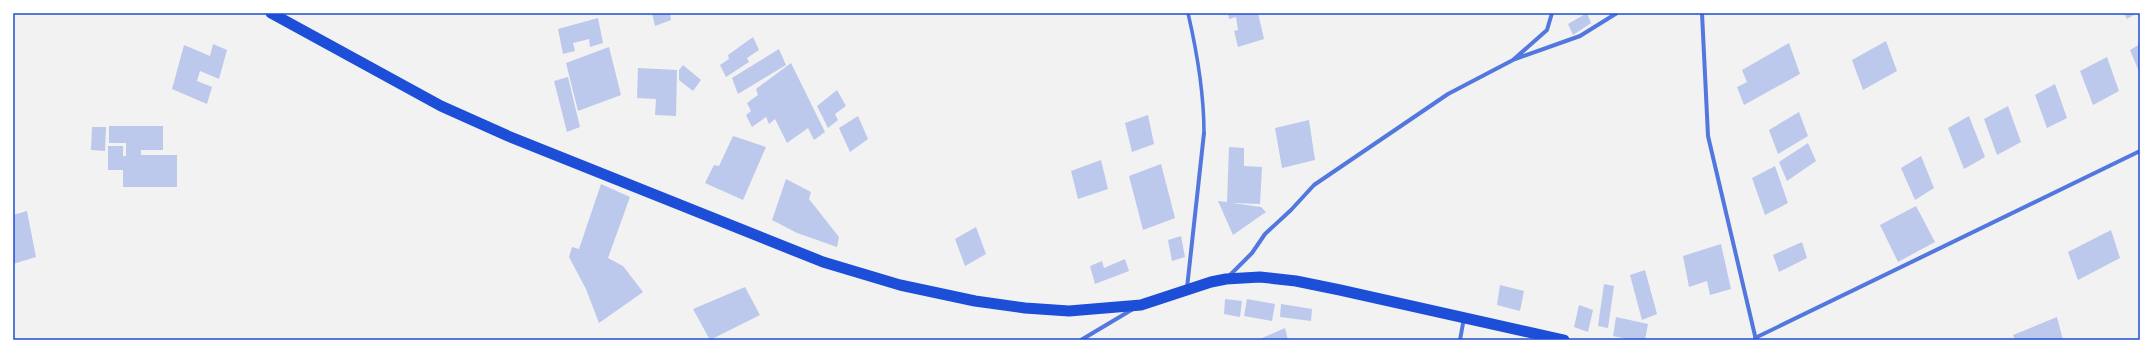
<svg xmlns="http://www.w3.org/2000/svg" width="2153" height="353" viewBox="0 0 2153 353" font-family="'Archivo Narrow',sans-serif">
<rect width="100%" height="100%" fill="#f2f2f2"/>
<path fill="#bdc9ec" d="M652,13H670L671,20L655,26Z
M1228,13H1258L1264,39L1238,47L1234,31L1238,30L1236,17L1229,19Z
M1587,13L1591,23L1573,35L1568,24Z
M2124,13H2137L2127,19Z
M598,18L603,43L590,47L589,39L573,43L575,51L563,54L558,29Z
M753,37L759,50L747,58L749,62L726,77L720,65L729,59L728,55Z
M1886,41L1897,71L1863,90L1852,60Z
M1789,43L1800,74L1744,105L1737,87L1747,82L1742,70Z
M213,44L227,50L219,79L200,71L197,81L212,87L207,104L172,89L184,45L210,56Z
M2140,44V74L2130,50Z
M609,47L621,95L578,111L566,63Z
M779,49L786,65L738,94L732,78Z
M2107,57L2119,91L2093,105L2080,71Z
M791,63L825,132L814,140L808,128L787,143L775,119L769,124L766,117L752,127L746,115L751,111L747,103L758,95L756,89Z
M683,65L701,80L693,91L679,80V70Z
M638,68L677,70L676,116L655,115L656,99L637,98Z
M568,77L580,127L567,132L554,81Z
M2055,84L2067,118L2047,128L2035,95Z
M837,90L846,106L835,114L838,120L828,128L817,106Z
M2008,106L2021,142L1997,155L1984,119Z
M1799,112L1808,136L1778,154L1769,130Z
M1148,115L1154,144L1132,152L1125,123Z
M858,116L868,139L850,152L839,128Z
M1969,116L1985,157L1964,169L1948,128Z
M1309,120L1315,160L1282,168L1275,128Z
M109,126H163V150H141V155H177V187H123V170H108V146H123V156H126V143H109Z
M92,127H106L105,151L91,150Z
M733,136L766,147L743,200L705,183L714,165L719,166Z
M1808,143L1816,161L1787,181L1779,162Z
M1229,147L1244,148V166L1262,167L1260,204L1232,203L1261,207L1266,212L1233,235L1218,201L1227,202Z
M1921,156L1934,188L1915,200L1901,168Z
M1101,160L1108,189L1078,199L1071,171Z
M1161,164L1175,218L1143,230L1129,176Z
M1775,166L1788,203L1765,215L1752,178Z
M786,179L811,192L809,199L839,237L837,247L797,233L772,220Z
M601,184L630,197L608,258L623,266L643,292L599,323L586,289L569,257L572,247L579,249Z
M1916,206L1935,242L1898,262L1880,225Z
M27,211L36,257L13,264V215Z
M976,227L986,254L965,266L955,239Z
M2111,230L2120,258L2078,280L2068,252Z
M1181,236L1185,257L1172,261L1168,240Z
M1802,242L1807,258L1779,272L1773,255Z
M1721,244L1731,289L1710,295L1707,281L1689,287L1683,256Z
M1125,259L1129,271L1095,284L1090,266L1102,261L1104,268Z
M1645,270L1657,314L1642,320L1630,275Z
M1604,284L1614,286L1608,328L1598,326Z
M1500,285L1524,291L1520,311L1497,305Z
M745,287L760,315L710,340L693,309Z
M1225,299L1242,301L1240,317L1224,314Z
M1247,299L1275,304L1272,321L1244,316Z
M1281,304L1312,309L1311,321L1280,317Z
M1579,305L1593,310L1588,332L1574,327Z
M1616,317L1648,324L1645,340H1632L1613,336Z
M2057,317L2063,340H2015L2013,335Z
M1285,328L1288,340H1262V338Z"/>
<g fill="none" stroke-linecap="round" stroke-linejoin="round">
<path stroke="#5277de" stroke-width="3.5" d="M1188,13C1197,52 1204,93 1204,133"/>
<path stroke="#5277de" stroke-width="4" d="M1702,13L1708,136L1756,340
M1515,59L1580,36L1617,13
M1229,276L1252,253L1265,234L1291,210L1314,185L1448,94L1513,60L1547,30L1552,13
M1187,288L1204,133
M1755,338L2140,151
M1081,340L1133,309
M1460,340L1464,318"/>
<path stroke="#1d4ed8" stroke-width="11" d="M271,13L441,106L508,136L823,262L900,285L975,301L1025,308L1069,311L1141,305L1211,282L1226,279L1260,277L1296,281L1340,290L1564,340"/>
</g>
<rect width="2153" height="353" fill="none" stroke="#ffffff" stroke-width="28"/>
<rect x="14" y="14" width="2125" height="325" fill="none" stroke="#1d4ed8" stroke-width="1.5"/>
</svg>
